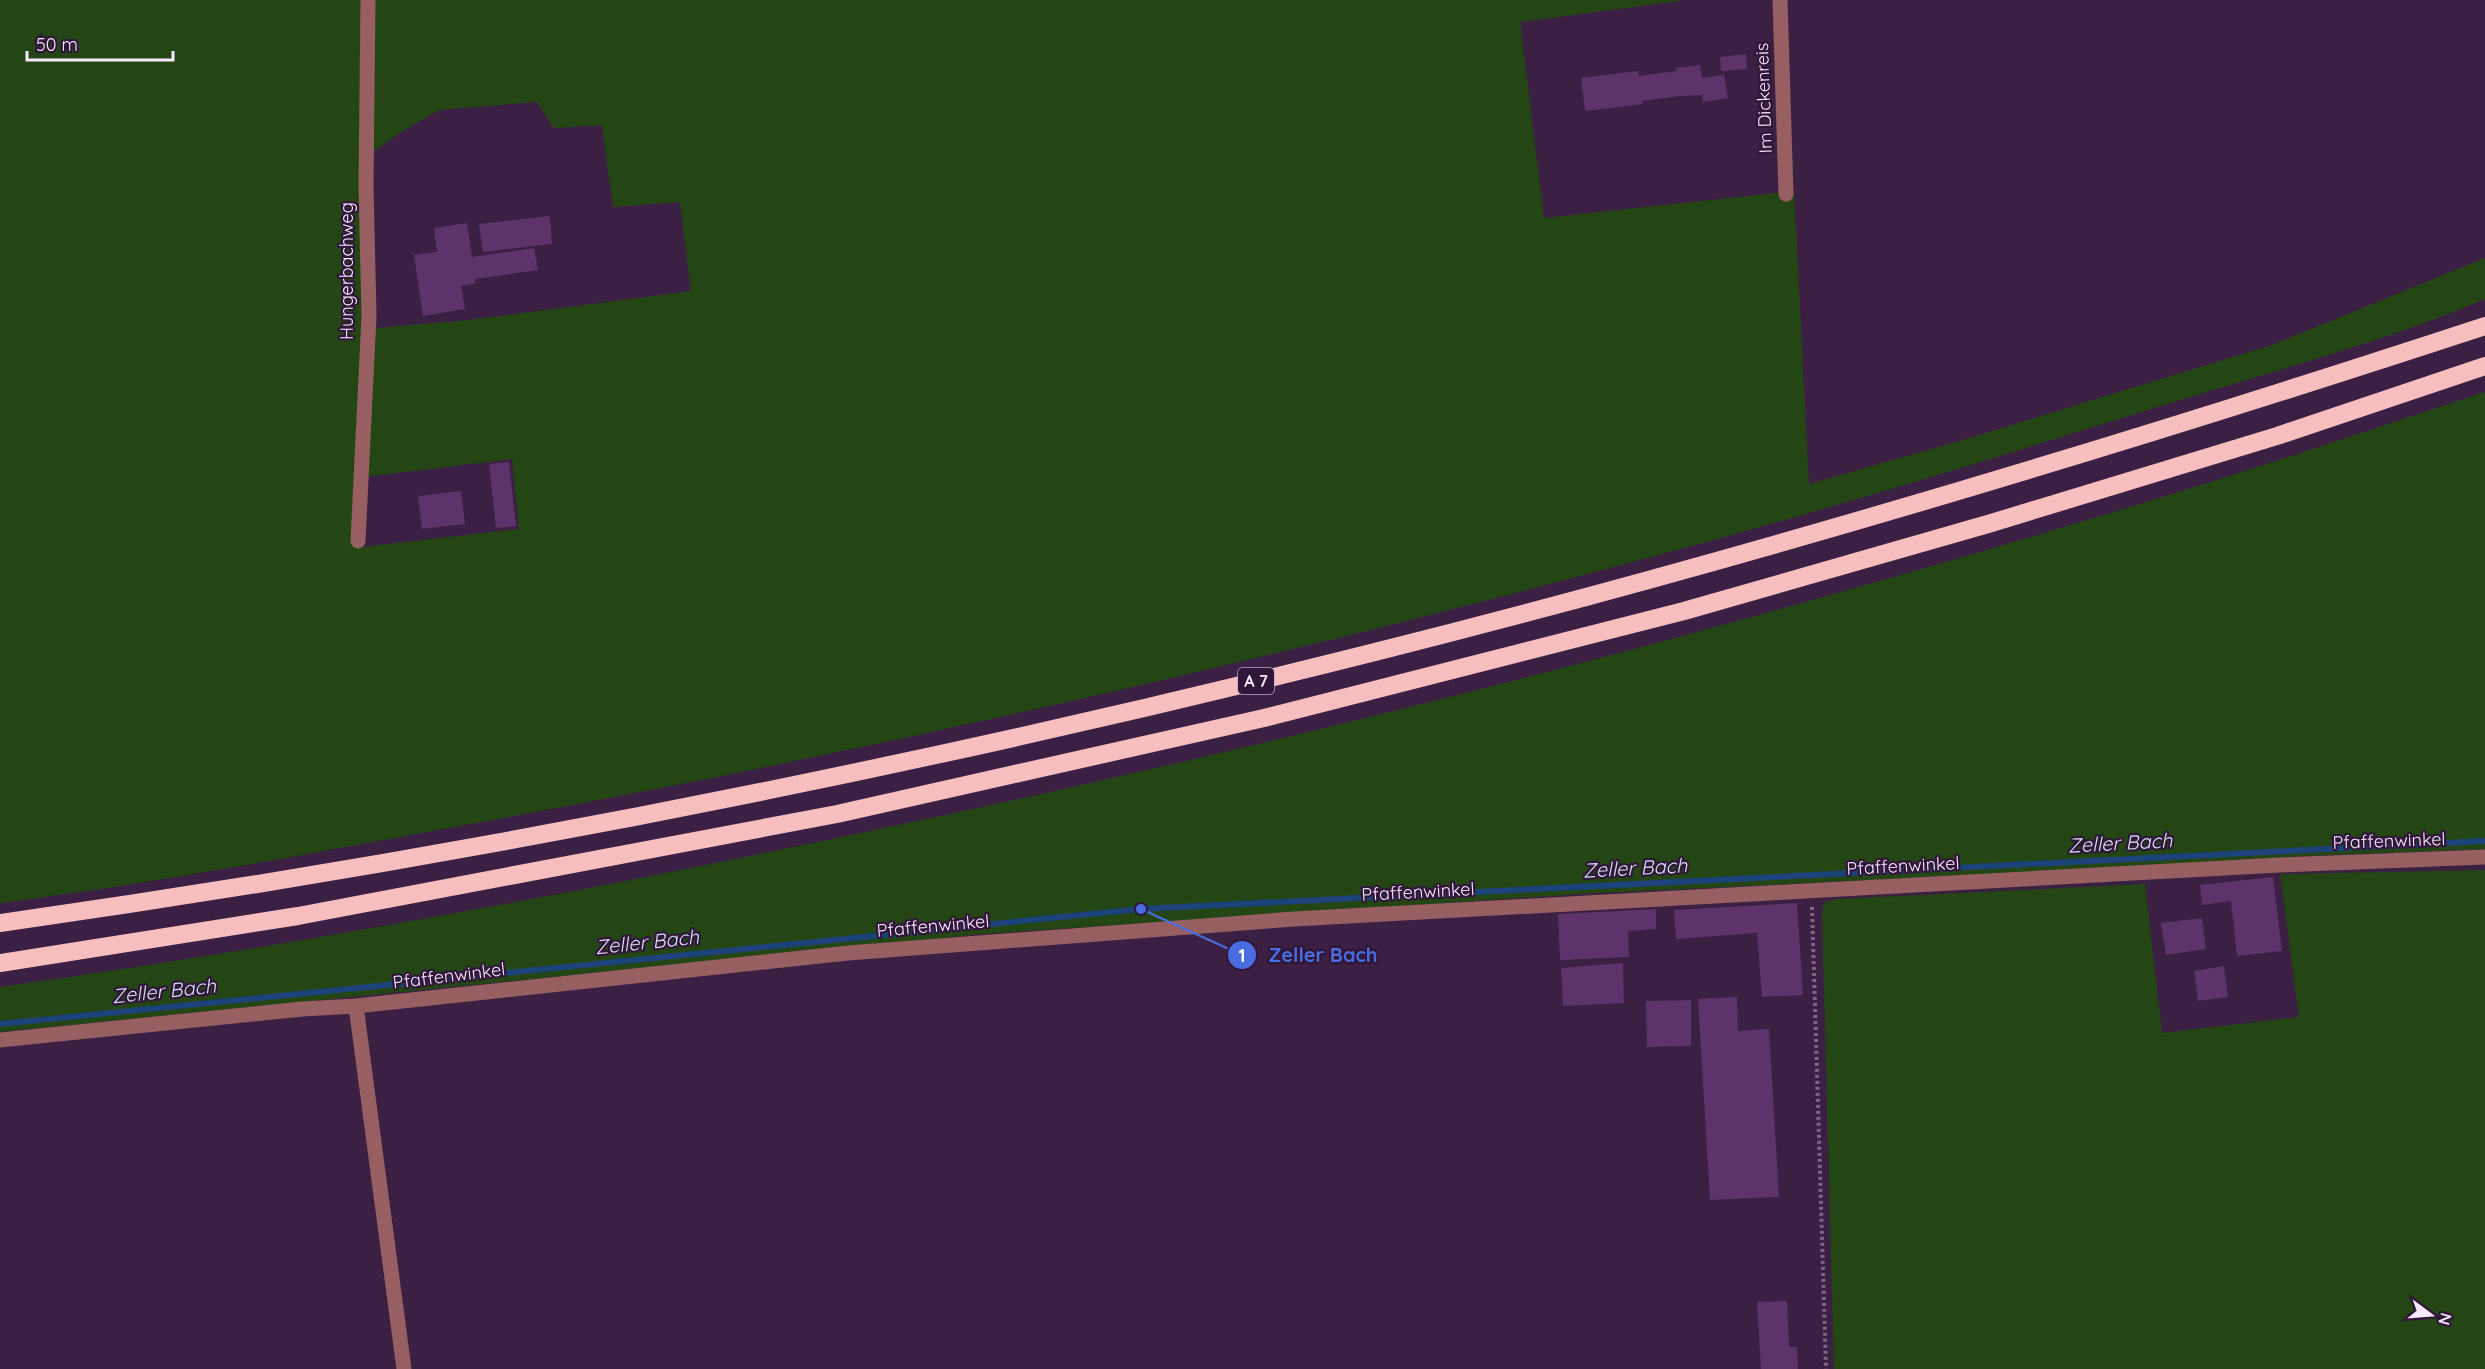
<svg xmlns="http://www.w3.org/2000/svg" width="2485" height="1369" viewBox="0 0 2485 1369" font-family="Quicksand,sans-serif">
<rect width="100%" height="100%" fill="#3b2043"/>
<path fill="#244615" d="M0,0H364L363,337L354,546L362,547L519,529L512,459L364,477L375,328L469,320L691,291L680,202L613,207L602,125L554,128L537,102L439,110L398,134L373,152L374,0H1686L1520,22L1544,218L1794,191L1809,484L1963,440L2272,345L2485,258V299C2389,340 2280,369 2180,400C2020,450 1860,500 1699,544C1293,655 883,749 470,824C314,853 157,883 0,903Z
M2485,392V849L2307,856L2060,871L1580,894L984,934L0,1032V987C289,947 576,893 861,833C1276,746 1688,641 2094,518C2225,479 2355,435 2485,392Z
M2485,870V1369H1834L1822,915L1824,903L1836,899L2145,884L2162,1033L2299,1017L2280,874Z"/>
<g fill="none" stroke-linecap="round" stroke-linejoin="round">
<path stroke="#1b4279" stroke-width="6" d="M0,1024L1141,909L2485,841"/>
</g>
<path fill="#5d336b" d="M1746,54L1747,69L1721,71L1720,57Z
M1700,65L1702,78L1724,75L1728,98L1703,102L1702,95L1680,96L1642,101L1643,104L1585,111L1581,78L1638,71L1639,76L1677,71L1676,68Z
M550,216L552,244L483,252L479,224Z
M467,223L472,257L534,248L538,270L475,279L476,283L461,286L465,309L423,316L414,255L437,252L434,228Z
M509,462L516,526L496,528L489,464Z
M461,491L465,524L422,529L418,496Z
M2273,877L2282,951L2237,956L2231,901L2202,905L2200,885Z
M1797,903L1803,995L1762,997L1757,933L1676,939L1674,910Z
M1656,909V929L1628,931L1629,957L1560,960L1558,914Z
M2202,918L2206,949L2166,955L2161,923Z
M1623,963L1624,1003L1563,1006L1561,968Z
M2224,966L2228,997L2198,1001L2194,971Z
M1737,997L1738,1031L1769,1029L1779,1197L1710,1200L1698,999Z
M1691,1000V1046L1647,1047L1646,1001Z
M1787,1301L1789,1347H1797L1798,1369H1761L1757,1302Z"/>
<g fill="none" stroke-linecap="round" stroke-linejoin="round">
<path stroke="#7d6584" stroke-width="4" stroke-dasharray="3 3" stroke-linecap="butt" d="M1812,907L1826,1369"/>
<path stroke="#975f61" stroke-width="15" d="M1780,0L1786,194
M358,541L369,316L366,186L368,0
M356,1006L404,1369
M0,1040L302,1009L356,1006L848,953L1294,919L2280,865L2485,857"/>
<path stroke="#f7bebf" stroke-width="18" d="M0,923C462,858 922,766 1375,652C1749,558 2119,446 2485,326
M0,963L298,916L837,814L1264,718L1684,611L1988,524L2277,436L2485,366"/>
</g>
<g text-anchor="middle" stroke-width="4.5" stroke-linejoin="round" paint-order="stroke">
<rect fill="#301639" stroke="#bca8c3" stroke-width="1.5" x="1238" y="668" width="36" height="26" rx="4.5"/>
<g font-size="16" font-weight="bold" fill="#f8e7fe">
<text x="1256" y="687">A 7</text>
</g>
<g font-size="18" fill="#f8e7fe" stroke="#301639">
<text transform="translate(1764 98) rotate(-92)" y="6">Im Dickenreis</text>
<text transform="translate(347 271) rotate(-90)" y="6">Hungerbachweg</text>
<text transform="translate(2389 841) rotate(-2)" y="6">Pfaffenwinkel</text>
<text transform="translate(1903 866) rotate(-3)" y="6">Pfaffenwinkel</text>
<text transform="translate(1418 892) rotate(-3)" y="6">Pfaffenwinkel</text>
<text transform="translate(933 926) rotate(-5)" y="6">Pfaffenwinkel</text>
<text transform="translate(449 976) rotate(-7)" y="6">Pfaffenwinkel</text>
</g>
<g font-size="20" font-style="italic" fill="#d4e0f1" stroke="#301639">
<text transform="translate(2120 843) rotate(-3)" y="7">Zeller Bach</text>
<text transform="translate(1635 868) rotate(-3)" y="7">Zeller Bach</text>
<text transform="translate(647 942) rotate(-6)" y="7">Zeller Bach</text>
<text transform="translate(164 991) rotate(-6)" y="7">Zeller Bach</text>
</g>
</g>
<path fill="none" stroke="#496de0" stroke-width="2" d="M1141 909L1242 955"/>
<g fill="#496de0" stroke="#301639" stroke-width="2">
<circle cx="1141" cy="909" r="6"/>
<circle cx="1242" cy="955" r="15"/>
</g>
<g font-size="18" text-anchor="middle" font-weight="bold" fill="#fff">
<text x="1242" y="962">1</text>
</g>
<g font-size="20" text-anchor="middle" font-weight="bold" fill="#496de0" stroke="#301639" stroke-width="4.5" stroke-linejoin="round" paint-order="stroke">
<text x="1323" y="962">Zeller Bach</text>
</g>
<g transform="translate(2431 1315) rotate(106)" stroke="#301639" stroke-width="4.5" paint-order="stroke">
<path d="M0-4.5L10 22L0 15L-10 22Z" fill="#f8e7fe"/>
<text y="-9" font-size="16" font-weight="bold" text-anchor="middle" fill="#f8e7fe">N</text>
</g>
<path d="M27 51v9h146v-9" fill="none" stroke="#f8e7fe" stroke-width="3"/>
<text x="36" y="51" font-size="18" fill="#f8e7fe" stroke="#301639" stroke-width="4.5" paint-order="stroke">50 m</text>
</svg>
